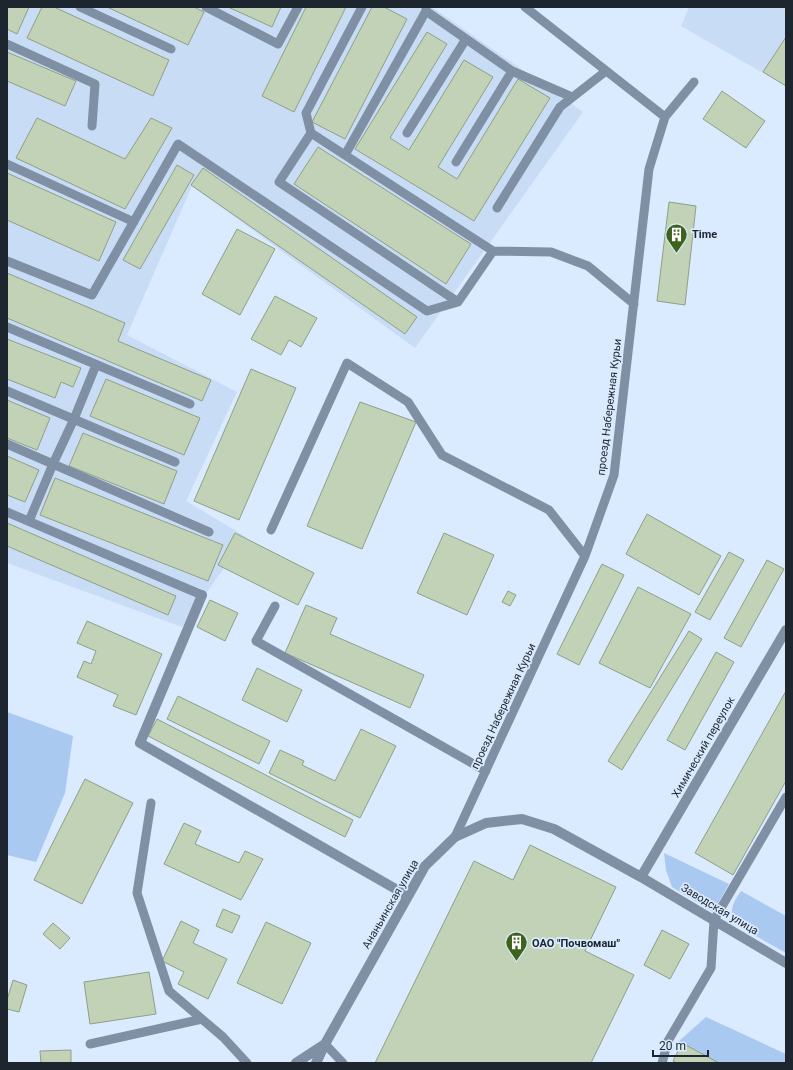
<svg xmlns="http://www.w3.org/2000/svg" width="793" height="1070" viewBox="0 0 793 1070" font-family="Roboto,sans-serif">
<rect width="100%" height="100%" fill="#daeaff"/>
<path fill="#c8dcf5" d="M7,7H432L583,112L415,348L192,186L127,335L237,392L186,501L246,537L182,627L7,563Z
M689,7H786V86L681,26Z"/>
<path fill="#aac9f1" d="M7,712L73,736L65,793L36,862L7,855Z
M664,853L729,884L713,912L672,887L666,870Z
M741,891L786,916V953L733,923C730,908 733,903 741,891Z
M706,1017L786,1054V1063H710L678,1042Z"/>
<path fill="#c1d2b6" stroke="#909f85" d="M7,7H29L17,34L7,29Z
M42,7H54L169,60L153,96L27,38Z
M107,7H194L204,12L188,45Z
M228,7H281L272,27Z
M306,7H346L294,112L262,96Z
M372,7H384L407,19L345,139L312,122Z
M427,32L447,44L390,138L409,150L464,60L493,77L438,167L457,179L518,79L550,98L474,221L355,149Z
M786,37V86L763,72Z
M7,52L76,81L65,106L7,81Z
M722,91L765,121L746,148L703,119Z
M37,118L125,159L151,118L172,128L125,209L16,158Z
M318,147L471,244L446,284L294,184Z
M177,165L194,175L140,269L123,260Z
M203,168L417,317L405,334L191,185Z
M7,173L116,222L99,261L7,220Z
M669,202L696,206L685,305L657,301Z
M237,229L275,249L240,315L202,294Z
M7,273L125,323L118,341L211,380L202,401L7,318Z
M275,296L317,318L301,347L289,340L281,355L251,339Z
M7,339L81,368L73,387L61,382L55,398L7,379Z
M251,369L296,388L239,520L194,501Z
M106,379L200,418L184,455L90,416Z
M7,400L50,418L37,450L7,438Z
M360,402L416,422L362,549L307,526Z
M83,433L177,471L164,504L69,466Z
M7,456L39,470L25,502L7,495Z
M55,478L223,545L208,581L40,515Z
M647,514L721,556L699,595L626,554Z
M7,523L176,596L168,615L7,546Z
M235,533L314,573L298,605L218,565Z
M444,533L494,555L467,615L417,593Z
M729,552L744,560L710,620L695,612Z
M767,560L784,569L741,647L724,638Z
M602,564L624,575L579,665L557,654Z
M638,587L691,614L650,688L599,663Z
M508,591L516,595L510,606L502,602Z
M210,600L238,613L225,641L197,627Z
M306,605L337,618L330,634L424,675L410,708L285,653Z
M87,621L162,654L136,715L113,706L118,695L77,677L84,661L91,664L96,651L77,643Z
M689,631L702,639L622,770L608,761Z
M716,652L734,662L685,750L667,740Z
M257,668L302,690L287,722L242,700Z
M786,691V781L733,875L695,853Z
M178,696L270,741L259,764L167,719Z
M157,719L353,820L345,837L148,736Z
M361,729L396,746L360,818L269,773L280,750L304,761L302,765L335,781Z
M85,779L133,803L82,904L34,880Z
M184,823L201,831L195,844L239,863L245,851L263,859L241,900L164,864Z
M530,845L616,887L585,951L634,975L591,1063H375L474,861L513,880Z
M223,909L240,916L232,933L216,926Z
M181,921L199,930L193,943L227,959L208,999L178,984L184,972L162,961Z
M266,922L311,943L282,1004L237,983Z
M53,923L70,938L60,949L43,934Z
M662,930L689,944L670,979L644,965Z
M149,972L156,1014L90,1024L84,982Z
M13,980L27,985L19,1012L7,1009V1000Z
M682,1043L719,1063H677L673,1061Z
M71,1050V1063H41L40,1051Z"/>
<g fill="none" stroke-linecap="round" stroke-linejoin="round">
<path stroke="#7f90a5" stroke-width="9" d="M80,7L171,49
M206,7L278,44L298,7
M525,7L665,117
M426,11L512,71L456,162
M7,44L95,84L92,126
M512,71L572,97
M311,133L306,113L362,7
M407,133L466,39
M345,155L426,11V7
M7,164L134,222
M497,208L560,107L606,71
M493,251L458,302L279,182L311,133L493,251L551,252L588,266L634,304
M7,261L92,295L178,144L427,311L458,302
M7,327L190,404
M7,391L175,462
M7,444L209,532
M7,512L202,595
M29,521L53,464L74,419L96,365
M271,530L347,363L408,402L442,455L549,510L585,556
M275,606L256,641L486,771
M151,803L137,893L169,991L223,1037L247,1063
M455,837L585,556L614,475L649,169L665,117L694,82
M90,1044L202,1019
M325,1044L343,1063
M662,1063L668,1041L711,968L714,920L786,797"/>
<path stroke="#7f90a5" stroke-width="10" d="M202,595L140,743L408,896
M641,877L786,630
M296,1063L325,1044
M316,1063L325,1044L425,866L455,837L486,823L522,819L554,829L641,877L786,963"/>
</g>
<defs>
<symbol id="building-pin" viewBox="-11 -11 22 30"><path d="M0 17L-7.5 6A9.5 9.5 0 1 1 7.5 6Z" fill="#3d621b" stroke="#daeaff"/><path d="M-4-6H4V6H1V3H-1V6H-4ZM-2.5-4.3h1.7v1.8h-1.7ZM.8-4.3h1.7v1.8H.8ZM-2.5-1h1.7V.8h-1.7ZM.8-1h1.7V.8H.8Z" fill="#fff"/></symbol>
</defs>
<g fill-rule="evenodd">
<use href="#building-pin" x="664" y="222" width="25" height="34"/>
<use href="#building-pin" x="504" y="930" width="25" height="34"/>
</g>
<g text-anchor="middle" stroke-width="3.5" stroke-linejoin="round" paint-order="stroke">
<g font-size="11" font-weight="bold" fill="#1d252e" stroke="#daeaff" text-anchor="start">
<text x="692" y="238">Time</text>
<text x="532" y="947">ОАО "Почвомаш"</text>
</g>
<g font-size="11" fill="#1d252e" stroke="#daeaff">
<text transform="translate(609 407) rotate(-83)" y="4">проезд Набережная Курьи</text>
<text transform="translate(503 706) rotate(-65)" y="4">проезд Набережная Курьи</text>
<text transform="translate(703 747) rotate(-60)" y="4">Химический переулок</text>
<text transform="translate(390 904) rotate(-60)" y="4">Ананьинская улица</text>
<text transform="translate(720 909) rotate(31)" y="4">Заводская улица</text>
</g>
</g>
<rect width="793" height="1070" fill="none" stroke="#1d252e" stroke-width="16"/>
<path d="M653 1050v6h55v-6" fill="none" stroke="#1d252e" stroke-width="2"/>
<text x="659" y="1050" font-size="12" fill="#1d252e" stroke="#daeaff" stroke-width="3" paint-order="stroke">20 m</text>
</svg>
